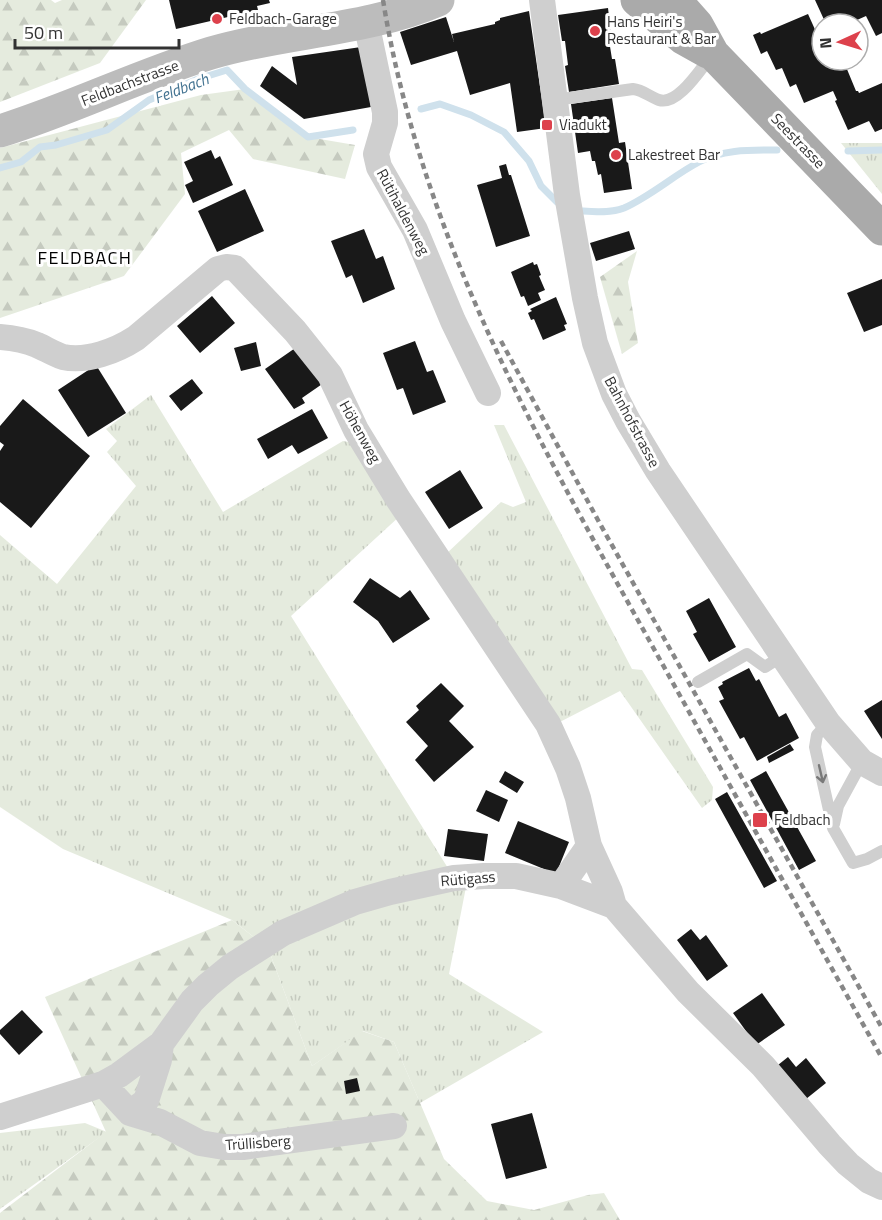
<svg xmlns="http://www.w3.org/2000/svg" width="882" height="1220" viewBox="0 0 882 1220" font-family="'Titillium Web',sans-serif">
<defs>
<pattern id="grass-tufts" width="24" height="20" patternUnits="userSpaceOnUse" patternTransform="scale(1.5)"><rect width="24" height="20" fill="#e5ebde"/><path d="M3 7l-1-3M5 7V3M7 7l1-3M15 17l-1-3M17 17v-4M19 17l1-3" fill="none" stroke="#c5cabf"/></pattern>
<pattern id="forest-firs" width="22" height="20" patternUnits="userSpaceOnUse" patternTransform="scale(1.5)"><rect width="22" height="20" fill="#e5ebde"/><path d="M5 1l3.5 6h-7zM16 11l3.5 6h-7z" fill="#c5cabf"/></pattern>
</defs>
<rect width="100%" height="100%" fill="#fff"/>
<path fill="url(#grass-tufts)" d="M841,143H882V194Z
M151,395L223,512L343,441L354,443L401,515L291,616L451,873L466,887L449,974L543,1032L420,1103L394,1042L363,1031L312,1066L268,948L232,920L63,849L0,807V535L57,584L136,486L107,452L117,441L106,429Z
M494,425H504L632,669L642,670L713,787L712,800L702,808L620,691L554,725L445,555L501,502L513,507L526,502Z
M85,1123L107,1132L0,1209V1133Z"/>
<path fill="url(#forest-firs)" d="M0,0H51L55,3L62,0H146L100,63L0,102Z
M245,89L308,137L355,145L345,179L253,159L229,130L181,153L185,194L124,276L0,318V148L201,95Z
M637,251L628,282L638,343L622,354L600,277Z
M232,920L268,948L312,1066L362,1031L394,1042L444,1159L487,1201L534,1210L588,1195L604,1193L620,1220H0V1213L106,1132L45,997Z"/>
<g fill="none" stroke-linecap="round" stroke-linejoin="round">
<path stroke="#cfe1ec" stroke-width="7" d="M421,109L440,104L471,115L504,132L529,161L541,186L557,202
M848,151L882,150
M0,168L21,162L40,147L56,145L107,130L149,100L198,79L227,70L245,89L308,137L353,130
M583,211C596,212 612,213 624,208C651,196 674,175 699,162C723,149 751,150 777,150"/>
</g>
<path fill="#191919" d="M169,0H269L270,3L257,6L258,10L176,29Z
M815,0H882V33L876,36L866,16L848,24H826Z
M608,8L611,34H608L612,59H615L619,84L569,92L565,66L568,65L565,41H562L558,15Z
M529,11L546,128L517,132L510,83L470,95L457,51L411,65L400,32L446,17L454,42L452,34L495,24V22L500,20V18Z
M808,14L822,45V60H829L832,67L844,62L856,91H858L859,93L882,83V129L875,132L869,121L848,130L835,101L837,100L833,91L804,103L796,84L790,87L782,68L776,70L767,51L761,54L753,35L760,32L761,34Z
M361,47L371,107L304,119L260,86L272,66L297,85L292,57Z
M612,98L619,143L625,142L632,189L604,193L601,174L598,175L595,161H592L590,151L578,153L571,104Z
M211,150L215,159L220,156L233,185L193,203L185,185L193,181L184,162Z
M506,164L509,175H511L530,236L496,247L477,185L502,178L499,166Z
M245,189L264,231L217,252L198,211Z
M364,229L376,259L383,256L395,289L363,303L352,275L346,278L331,241Z
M629,231L635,249L596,261L590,243Z
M533,262L534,265L537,264L541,275L539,276L545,290L538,293L541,300L528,306L524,296L521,297L511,272Z
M882,279V325L864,332L847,293Z
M212,296L235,323L200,353L177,326Z
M556,297L567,324L564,325L566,330L543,340L534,319L531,320L528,313L532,311L530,309Z
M415,341L427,372L433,370L446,402L413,415L403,388L397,390L383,353Z
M256,342L261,366L241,371L234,348Z
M301,344L328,380L302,398L305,403L294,409L265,369Z
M96,365L126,413L88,437L58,390Z
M192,379L203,393L181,411L169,396Z
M23,399L90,456L31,528L0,502V451L4,445L0,442V426Z
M312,409L328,438L298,454L292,445L268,459L257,439Z
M460,470L483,508L449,529L425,492Z
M370,578L400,598L410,590L430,619L393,643L378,621L353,602Z
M709,598L736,647L709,662L693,634L697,632L686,611Z
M749,668L756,681L759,679L779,717L786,713L799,738L757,761L744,737L740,739L719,701L724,699L718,687L723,684L722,682Z
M441,683L464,706L449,721L474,747L434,782L415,760L428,746L406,722L419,710L416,706Z
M882,700V739L864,711Z
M790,744L794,750L769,763L767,757Z
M505,771L524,782L517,793L499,782Z
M766,771L816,861L799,870L750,780Z
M486,790L508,800L499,822L476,811Z
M727,792L777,881L764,888L715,799Z
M518,821L569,842L556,874L505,853Z
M448,829L488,834L484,861L444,856Z
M691,929L700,940L706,935L728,966L707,981L677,940Z
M762,993L785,1025L756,1045L733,1013Z
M22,1010L43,1032L19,1055L0,1034V1030Z
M788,1057L796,1067L806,1058L826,1083L806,1099L778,1065Z
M357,1078L360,1091L346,1094L344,1081Z
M532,1113L547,1168L506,1179L491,1124Z"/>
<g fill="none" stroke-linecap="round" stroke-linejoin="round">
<path stroke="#cfcfcf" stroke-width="12" d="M555,100L633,89C643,90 650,97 659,100C678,106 701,68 712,55
M698,682L747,654L765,667L782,656
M828,723L817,735L815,747L833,828L853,863L867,859L882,851
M834,824L838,806L862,762"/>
<path stroke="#cfcfcf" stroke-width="26" d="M542,0L567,195L585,298L595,343L614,394L628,421L658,471L828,723L862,762L882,773
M366,22L385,112V123L376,154L379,167L415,230L453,321L488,393
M0,337C13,338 25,340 37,345C46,349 54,354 63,357C87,362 116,351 136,338L218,269L226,267L235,268L295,331L330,375L356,430L398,499L548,724L568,768L578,798L589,846L610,892L614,906
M561,886L589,846
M103,1084L130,1113L160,1122L200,1143L224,1147H243L394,1126
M130,1113L146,1101L159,1060L161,1044
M0,1117L103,1084L119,1075L161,1044L192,1001L208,985L230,967L283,933L355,902L390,892L454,878L484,876H516L561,886L614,906L688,992L763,1066L830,1145L848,1164L869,1181L882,1187"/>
<path stroke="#bcbcbc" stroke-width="33" d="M0,131C71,109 139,75 211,53C285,31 366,31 438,0"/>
<path stroke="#aaa" stroke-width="33" d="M637,0L683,38L708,52
M675,0L697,25L713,54L882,229"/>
<path stroke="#878787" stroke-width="4.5" stroke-dasharray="6 4.5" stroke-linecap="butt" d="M383,0C421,234 535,436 649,640C727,780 804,919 882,1058
M501,341L599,522L882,1028"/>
</g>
<defs><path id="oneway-shaft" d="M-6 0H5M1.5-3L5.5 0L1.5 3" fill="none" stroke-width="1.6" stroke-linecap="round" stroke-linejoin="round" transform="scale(1.5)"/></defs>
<use stroke="#797979" href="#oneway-shaft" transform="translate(821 774) rotate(77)"/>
<g fill="#dd414c" stroke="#fff" stroke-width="2">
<circle cx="217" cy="19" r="6"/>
<circle cx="595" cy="31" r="6"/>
<rect x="541" y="119" width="12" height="12" rx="3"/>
<circle cx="616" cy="155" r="6"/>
<rect x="752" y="812" width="16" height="16" rx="3"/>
</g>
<g text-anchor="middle" stroke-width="6" stroke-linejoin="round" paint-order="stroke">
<g font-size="15" fill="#323232" stroke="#fff" text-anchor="start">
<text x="229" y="24">Feldbach-Garage</text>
<text x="607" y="27">Hans Heiri's<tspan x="607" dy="17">Restaurant &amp; Bar</tspan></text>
<text x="559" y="130">Viadukt</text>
<text x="628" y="160">Lakestreet Bar</text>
<text x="774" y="825">Feldbach</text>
</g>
<g font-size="15" fill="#323232" stroke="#fff">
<text transform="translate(130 83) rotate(-21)" y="5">Feldbachstrasse</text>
<text transform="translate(798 141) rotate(46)" y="5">Seestrasse</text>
<text transform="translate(403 212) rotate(62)" y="5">Rütihaldenweg</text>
<text transform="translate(632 422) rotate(62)" y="5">Bahnhofstrasse</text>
<text transform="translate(360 432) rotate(61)" y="5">Höhenweg</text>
<text transform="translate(468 879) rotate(-5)" y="5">Rütigass</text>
<text transform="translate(258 1143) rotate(-4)" y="5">Trüllisberg</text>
</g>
<g font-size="16" font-style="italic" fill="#437391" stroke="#fff">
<text transform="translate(181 88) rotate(-21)" y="6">Feldbach</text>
</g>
<g font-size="18" letter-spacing="1.5" fill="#000" stroke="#fff">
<text x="85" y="264">FELDBACH</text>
</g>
</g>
<g transform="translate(840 42) rotate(266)"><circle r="28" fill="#ffffff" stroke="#adadad" stroke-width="1.5"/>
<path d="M0-4.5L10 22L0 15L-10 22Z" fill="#dd414c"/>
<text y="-9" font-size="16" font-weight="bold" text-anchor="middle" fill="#323232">N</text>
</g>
<path d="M15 39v9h164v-9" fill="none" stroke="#323232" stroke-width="3"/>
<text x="24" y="39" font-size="18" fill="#323232" stroke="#ffffff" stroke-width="4.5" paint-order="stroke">50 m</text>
</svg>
